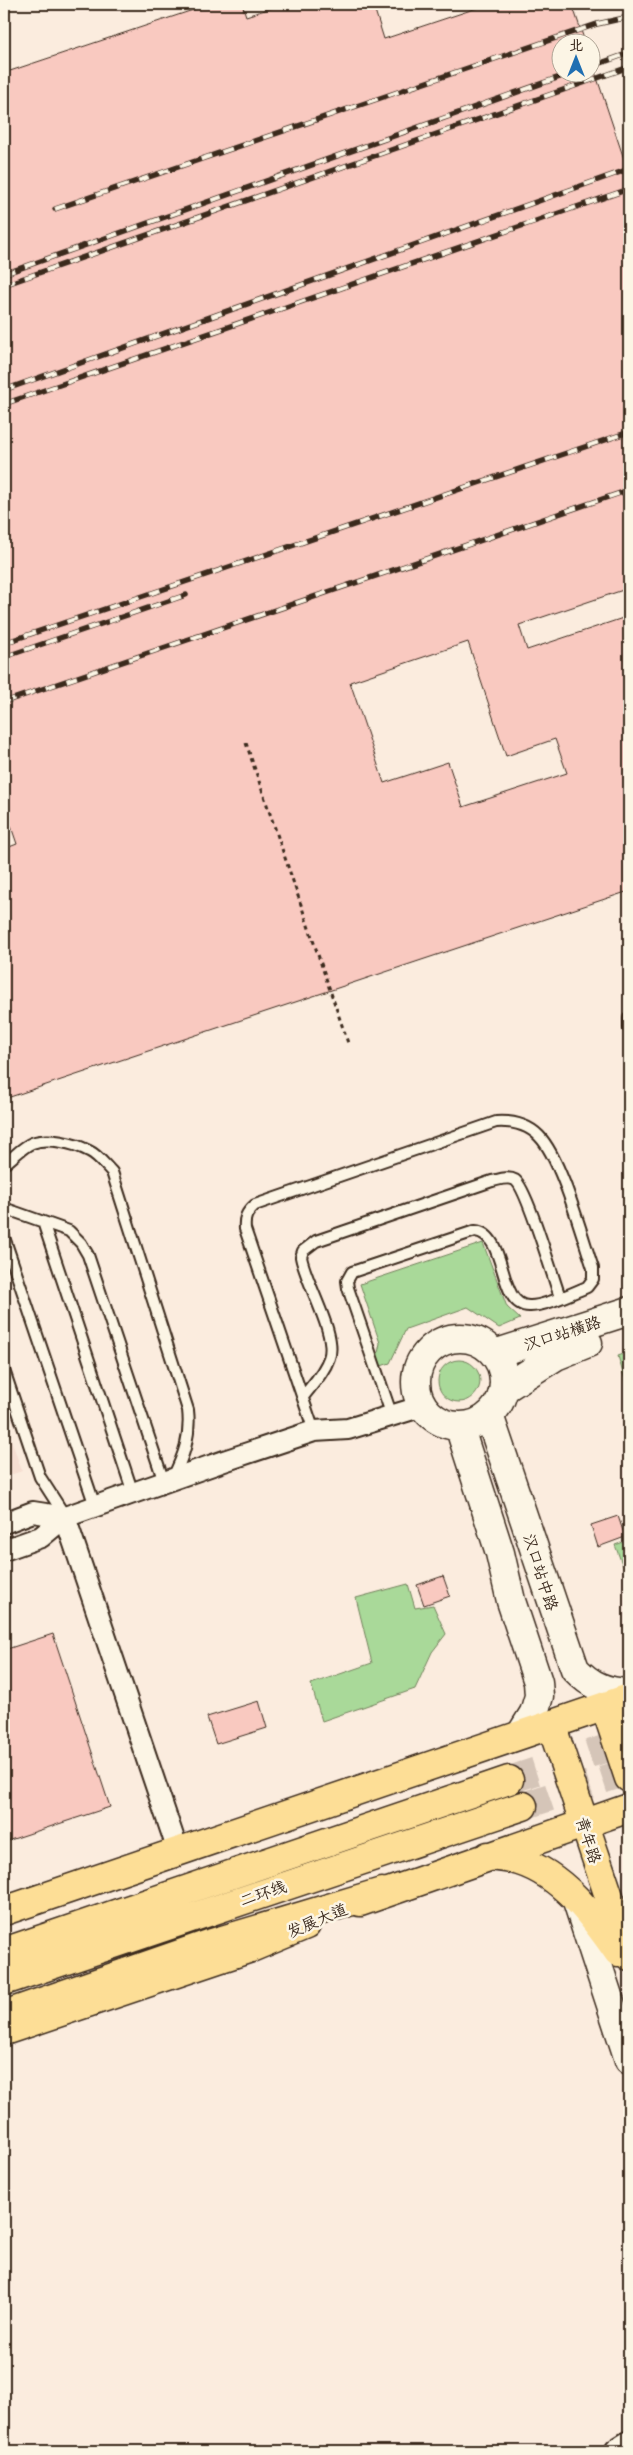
<svg xmlns="http://www.w3.org/2000/svg" width="633" height="2455" viewBox="0 0 633 2455" font-family="'Architects Daughter','LXGW WenKai TC',sans-serif">
<rect width="100%" height="100%" fill="#fbecde"/>
<filter id="ink" filterUnits="userSpaceOnUse"><feTurbulence type="fractalNoise" baseFrequency=".02" numOctaves="2"/><feDisplacementMap in="SourceGraphic" scale="10" xChannelSelector="R" yChannelSelector="G"/><feConvolveMatrix kernelMatrix="1 2 1 2 8 2 1 2 1" color-interpolation-filters="sRGB"/></filter>
<g filter="url(#ink)">
<path fill="#f6ded1" d="M4,1419L22,1471L4,1477Z"/>
<path fill="#a9d999" stroke="#72825c" d="M483,1243L507,1307L520,1319L499,1328L468,1307L406,1329L390,1363L375,1368L380,1343L360,1284Z
M629,1352V1386L627,1387L618,1356Z
M438 1381a21 21 0 1 1 42 0a21 21 0 1 1-42 0Z
M629,1540V1573L625,1572L615,1545Z
M408,1584L415,1608L433,1605L446,1634L432,1652L415,1689L322,1721L311,1684L372,1663L356,1598Z"/>
<path fill="#f9c9c0" stroke="#3b2a1e" fill-rule="evenodd" d="M211,4H242L246,16L284,4H373L384,39L489,4H572L585,42H560V72H595L629,174V588L519,625L527,650L629,616V891L4,1099V849L17,844L4,806V73ZM468,642L506,756L555,739L567,773L463,807L448,762L384,783L350,682Z
M618,1516L625,1537L598,1547L591,1525Z
M443,1576L450,1596L424,1605L417,1585Z
M53,1634L110,1807L4,1842V1650Z
M259,1701L267,1728L216,1744L207,1717Z"/>
<g fill="none" stroke-linecap="round" stroke-linejoin="round">
<path stroke="#d5c5b8" stroke-width="28" stroke-dasharray="28 14" stroke-linecap="butt" d="M509,1780L629,1741
M523,1806L629,1771"/>
<defs>
<path id="service" d="M629,1018V1028
M4,1164C13,1158 22,1147 32,1143C48,1137 74,1143 89,1151C98,1155 105,1165 112,1172L188,1410C191,1436 184,1456 172,1479
M4,1208L69,1231L81,1243L88,1255L164,1482
M43,1222L133,1493
M4,1237L95,1506
M4,1370L40,1477L65,1516
M303,1397C312,1385 324,1373 329,1358C338,1335 306,1284 301,1257L303,1251L316,1241L492,1181C498,1180 508,1176 515,1180C527,1188 553,1278 560,1297
M314,1431L245,1229C244,1218 246,1213 255,1205L496,1122C512,1121 527,1124 539,1136C561,1158 582,1236 593,1268V1279L587,1287C572,1293 544,1307 529,1306C497,1306 508,1234 475,1231L352,1272L347,1281L348,1288L392,1416"/>
<path id="minor" d="M65,1517L178,1851
M4,1523L33,1512L65,1517
M4,1550L41,1537L65,1517L224,1461L314,1431L348,1429L423,1406"/>
<path id="tertiary" d="M618,2451L629,2444"/>
<path id="secondary" d="M416 1382a44 44 0 1 1 88 0a44 44 0 1 1-88 0Z
M494,1354L629,1311
M504,1389L556,1356L588,1343
M489,1415L575,1669C591,1686 606,1692 629,1693
M459,1426L500,1553L511,1601L538,1682L539,1696L534,1713L521,1734
M577,1901L629,2060"/>
<path id="primary" d="M605,1706L629,1778
M551,1724L629,1956
M488,1856C498,1857 509,1858 519,1861C563,1875 593,1916 618,1952
M360,1902L629,1808
M4,1911L629,1698
M4,2031L251,1948L306,1925"/>
<path id="trunk" d="M4,1952L509,1780
M4,1981L523,1806
M4,2015L209,1944L382,1892"/>
</defs>
<use href="#service" stroke="#3b2a1e" stroke-width="14"/>
<use href="#minor" stroke="#3b2a1e" stroke-width="24"/>
<use href="#tertiary" stroke="#3b2a1e" stroke-width="29"/>
<use href="#secondary" stroke="#3b2a1e" stroke-width="31"/>
<use href="#primary" stroke="#3b2a1e" stroke-width="31"/>
<use href="#trunk" stroke="#3b2a1e" stroke-width="31"/>
<path stroke="#3b2a1e" stroke-width="3" stroke-dasharray="4 4" stroke-linecap="butt" d="M246,743L348,1043"/>
<use href="#service" stroke="#fcf5e5" stroke-width="10"/>
<use href="#minor" stroke="#fcf5e5" stroke-width="20"/>
<use href="#tertiary" stroke="#fcf5e5" stroke-width="25"/>
<use href="#secondary" stroke="#fcf5e5" stroke-width="28"/>
<use href="#primary" stroke="#fdde96" stroke-width="28"/>
<use href="#trunk" stroke="#fdde96" stroke-width="28"/>
<defs>
<path id="rail" d="M590,67L629,53
M55,209L597,24L629,17
M4,274L574,72
M4,285L629,67
M4,390L629,169
M4,404L629,189
M4,643L629,432
M4,657L186,595
M4,702L629,490"/>
</defs>
<use href="#rail" stroke="#3b2a1e" stroke-width="5.5"/>
<use href="#rail" stroke="#fcf5e5" stroke-width="4" stroke-dasharray="11" stroke-linecap="butt"/>
</g>
</g>
<g text-anchor="middle" stroke-width="5" stroke-linejoin="round" paint-order="stroke">
<g font-size="16" fill="#3b2a1e" stroke="#fcf5e5">
<text transform="translate(562 1333) rotate(-18)" y="6">汉口站横路</text>
<text transform="translate(541 1572) rotate(72)" y="6">汉口站中路</text>
<text transform="translate(589 1840) rotate(72)" y="6">青年路</text>
<text transform="translate(263 1893) rotate(-19)" y="6">二环线</text>
<text transform="translate(317 1920) rotate(-23)" y="6">发展大道</text>
</g>
</g>
<rect width="633" height="2455" fill="none" stroke="#fcf5e5" stroke-width="20"/>
<rect x="10" y="10" width="613" height="2435" fill="none" stroke="#3b2a1e" stroke-width="2" filter="url(#ink)"/>
<g transform="translate(576 58)"><circle r="24" fill="#fcf5e5" stroke="#afa495"/>
<path d="M0-4L9 19L0 12L-9 19Z" fill="#1f6fb2"/>
<text y="-8" font-size="14" font-weight="bold" text-anchor="middle" fill="#3b2a1e">北</text>
</g>
</svg>
